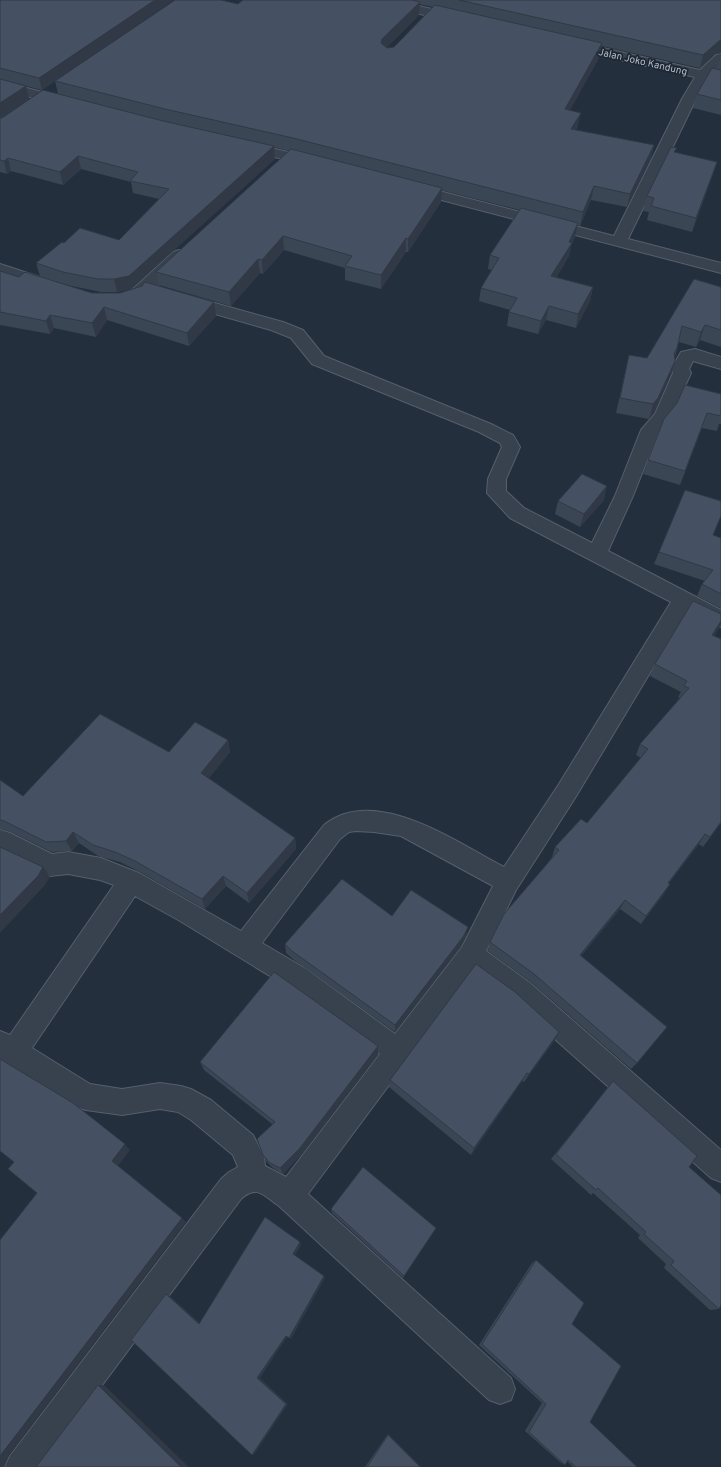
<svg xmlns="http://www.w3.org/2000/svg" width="721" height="1467" viewBox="0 0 721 1467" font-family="Overpass,sans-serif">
<rect width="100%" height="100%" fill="#242f3e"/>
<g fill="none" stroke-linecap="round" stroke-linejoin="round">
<defs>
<path id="minor" d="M372,0H393L462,16L464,19L458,23L374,3Z
M572,41L700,70L716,55L721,54V65L713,73L721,75V83L707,80L696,99L628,239L721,263V273L407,191L405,188L407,185L412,184L614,236L682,99L695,77L567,48L566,45L567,42Z
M0,81L69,99L71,102L69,105L64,106L0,89Z
M245,142L318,159L320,162L318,165L313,166L240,149L238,146L240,143Z
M179,250L185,252L187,255L185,258C169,273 142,309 118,303L116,299L118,295L132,290L173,252Z
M0,264L55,282L57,285L55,288L49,290L0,274Z
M186,295L283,322L303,330L324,356L491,424L513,435L520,447L506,479V491L524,508L592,543L615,496L641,430L655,414L673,373L671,369L681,352L695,349L721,357V369L693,361L689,369L691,373L671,417L658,433L633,496L608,551L721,610V627L687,611L575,798L516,890L486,951L530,983L721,1150V1182L711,1178L512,1001L473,972L308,1194L511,1378L515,1389L511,1400L500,1404L489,1400L279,1206C264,1196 257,1184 241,1199L41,1467H5L10,1456L221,1179L229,1172L238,1167L233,1155L191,1120L178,1112L160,1109L122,1115L86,1110L76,1107L0,1059V1031L10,1035L114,885L100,880L68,874L50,876L0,852V830L10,833L52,854L68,852L101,858L139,873L241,931L324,825C375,784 456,842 504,867L559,784L671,602L510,518L487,493L488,479L502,447L500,443L479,432L312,364L291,338L271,330L180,304L178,300L180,296ZM356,831L374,832L401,836L493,886L462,947L395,1034L306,969L262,943L340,839L349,832ZM135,896L180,921L288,987L380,1054L286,1177L265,1166L264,1157L253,1135L211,1100L191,1089L181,1086L160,1083L122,1089L90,1084L32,1048Z"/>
</defs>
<use href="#minor" stroke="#565f6c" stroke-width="2"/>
<use href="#minor" fill="#38414e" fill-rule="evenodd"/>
</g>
<path fill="#3b4654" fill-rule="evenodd" d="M0,0L83,62L238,4L243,0H721V53L715,54L700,68L602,46L600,56L570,110L578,126L576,130L654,145L651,158L627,207L591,200L580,226L577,225L575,237L571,246L569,256L556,278L593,287L590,301L576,328L546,320L538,334L507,326L509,312L510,310L479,301L481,288L492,270L488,269L490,255L520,210L441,190V202L408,252H406L381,289L345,280V268L284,250L263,274L260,273L231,306L159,285L156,272L289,151L274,147L275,159L131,289L117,292H101L67,285L40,276L36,263L64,243L119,240L159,199L133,193L131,182L81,169L63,185L11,171L7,174L0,172ZM419,4L433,7L394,47L387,48V47L419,15ZM55,81L58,94L1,118L29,99L26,86L42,90Z
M721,57V115L693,108L697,94L717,69L720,59Z
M676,153L717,162L712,177L692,232L647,220L649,212L643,211L647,196Z
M0,271L19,277L92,293L214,302L216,316L189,346L107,320L96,337L54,328L50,334L0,325Z
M721,287V347L700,340L696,347L679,342L675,357V361L670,376L654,413L649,419L616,413L629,355L647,358Z
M721,394V424H719L717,431L702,428L680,485L643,474L648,460Z
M604,500L580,527L555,514L558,501Z
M713,535L721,538V608L697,596L702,584L705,581L654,564L659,552Z
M721,614V624L714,636L721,639V823L703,847L699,844L669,883L664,894L641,924L620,909L581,956L637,1063L631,1069L531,982L488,951L490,942L552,857L555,847L587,823L641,758L636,755L640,744L680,698L678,697L681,692L650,676L655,664Z
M228,740L230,752L209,778L295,838L296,849L249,903L226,886L205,909L140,872L120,862L98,856L79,843L72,851L52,852L11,832L0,829V780L23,796L169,752Z
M392,916L466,936L461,946L395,1032L294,960L286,953L285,944Z
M554,1041L524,1082L522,1081L471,1155L389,1087L390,1080Z
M378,1046V1054L301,1155L283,1174L273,1168L266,1161L263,1155L272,1124L204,1070L200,1062Z
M613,1081L689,1167L719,1309L710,1310L664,1268L666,1264L638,1238L640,1235L593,1193L591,1195L551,1159Z
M331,1209L436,1228L403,1278L332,1213Z
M536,1260L572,1324L590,1422L637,1467H573L567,1461L565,1465L561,1463L525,1431L542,1403L479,1345L532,1263Z
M388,1434L421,1467H365Z"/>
<path fill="#303945" d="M155,0H174L42,90L39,78Z
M420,2L419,15L382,52L381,43L382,39Z
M721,40V53L715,54L700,68L703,55L719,41Z
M602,43L600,56L563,123L565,109Z
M26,86L29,99L0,118V103Z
M581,113L578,126L569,142L571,129Z
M654,145L651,158L627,207L630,194Z
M274,146L275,159L131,289L117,292L114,279Z
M78,156L81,169L63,185L60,172Z
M8,158L11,171L7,174L4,161Z
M717,162L712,177L692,232L696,218Z
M594,186L591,200L580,226L583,212Z
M442,188L441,202L408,252V239Z
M578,223L575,237L571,246L569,256L548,290L551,276L569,242Z
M283,236L284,250L263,274L262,260Z
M406,238V252L381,289V275Z
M258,259L260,273L231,306L229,292Z
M593,287L590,301L576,328L578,314Z
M214,302L216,316L189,346L187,333Z
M549,306L546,320L538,334L541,321Z
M104,307L107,320L96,337L92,323Z
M50,315L54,328L50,334L46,321Z
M705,325L700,340L696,347L701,332Z
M675,361L670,376L654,413L649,419L653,404Z
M607,486L604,500L580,527L584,514Z
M721,621V624L719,628L706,647L712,635Z
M228,740L230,752L204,784L201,773Z
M721,822V823L703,847L710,837Z
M73,832L79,843L72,851L66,841Z
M705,834L699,844L662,892L668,883Z
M295,838L296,849L249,903L247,893Z
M43,867L50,877L44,886L0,933V915Z
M223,876L226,886L205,909L202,899Z
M670,884L664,894L641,924L646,916Z
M625,900L620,909L575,963L580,955Z
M468,927L466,936L461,946L395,1032V1025Z
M559,1032L554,1041L524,1082L529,1074Z
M378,1046V1054L301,1155L283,1174L280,1168Z
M527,1073L522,1081L471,1155L474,1148Z
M125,1144L130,1150L118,1166L112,1161Z
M182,1218L186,1222L9,1455L4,1467H0V1456Z
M436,1228L434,1232L403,1278L404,1276Z
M300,1242L301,1245L294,1257L293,1254Z
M324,1276L325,1278L291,1339L289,1338Z
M166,1294L170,1296L203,1326L199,1324Z
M286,1336L287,1337L260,1378L288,1404L255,1453L252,1455L257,1378Z
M98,1385H104L189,1467H181Z
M388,1434L421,1467H420L388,1435Z"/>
<path fill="#455162" stroke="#303945" d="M0,0H155L39,78L0,68Z
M175,0H221L238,4L243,0H412L420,2L382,39L381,43L387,48L394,47L435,5L602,43L565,109L581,113L571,129L654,145L630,194L594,186L583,212L293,138L165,109L55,81Z
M459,0H721V40L719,41L703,55Z
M712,68L721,70V100L697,94Z
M0,79L26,86L0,103Z
M43,90L163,121L274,146L129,276L114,279H98L63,272L36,263L62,242L64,243L80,228L119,240L169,189L130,181L138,172L78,156L60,172L8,158L4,161L0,160V118H2Z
M671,147L677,148L674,152L717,162L696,218L651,206L654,198L647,196Z
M291,149L442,188L408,239L406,238L381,275L345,266L352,256L283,236L262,260L258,259L229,292L156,272Z
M521,208L578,223L569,242L572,243L551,276L593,287L578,314L549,306L541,321L509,312L517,298L481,288L499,258L490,255Z
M0,271L19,277L25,272L92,293H120L142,286L145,282L214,302L187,333L104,307L92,323L50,315L46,321L0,312Z
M694,279L721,287V330L705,325L701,332L682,326L677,348L674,353L675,361L658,398L653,404L620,398L629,355L647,358Z
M685,385L721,394V416L707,413L685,471L648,460L664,419L677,403Z
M582,474L607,486L584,514L558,501Z
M685,490L721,501V516L713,535L721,538V594L702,584L713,570L659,552Z
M693,601L721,614V621L712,635L721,639V822L710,837L705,834L668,883L670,884L646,916L625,900L580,955L667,1027L637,1063L534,974L490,942L504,914L559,850L555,847L581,819L587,823L648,749L640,744L689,688L684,686L687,681L655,664Z
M100,714L169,752L195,722L228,740L201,773L295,838L247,893L223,876L202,899L135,861L115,852L93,845L73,832L66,841L46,842L4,821L0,820V780L23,796Z
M0,847L43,867L38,876L0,915Z
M342,879L392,916L411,890L468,927L463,937L395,1025L292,951L285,944Z
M476,964L515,992L559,1032L529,1074L527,1073L474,1148L390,1080Z
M274,972L378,1046L300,1148L280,1168L270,1163L263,1155L257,1139L275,1122L200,1062Z
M0,1059L73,1103L125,1144L112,1161L182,1218L0,1456V1240L37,1193L8,1169L14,1162L0,1151Z
M613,1081L697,1156L689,1167L721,1195V1305L719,1309L671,1265L674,1261L644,1234L646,1232L598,1188L596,1190L556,1154Z
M363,1167L436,1228L404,1276L331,1209Z
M265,1217L300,1242L293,1254L324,1276L289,1338L286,1336L257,1378L286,1404L252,1455L131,1340L166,1294L199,1324Z
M536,1260L584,1303L572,1324L621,1366L590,1422L637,1467H576L568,1460L565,1465L529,1432L546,1404L482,1344Z
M98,1385L181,1467H36Z
M388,1435L420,1467H367Z"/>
<g text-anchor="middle" stroke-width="3.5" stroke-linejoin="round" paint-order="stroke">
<g font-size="10" fill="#b4bcc9" stroke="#1d2633">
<text transform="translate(643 61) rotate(13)" y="4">Jalan Joko Kandung</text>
</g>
</g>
</svg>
